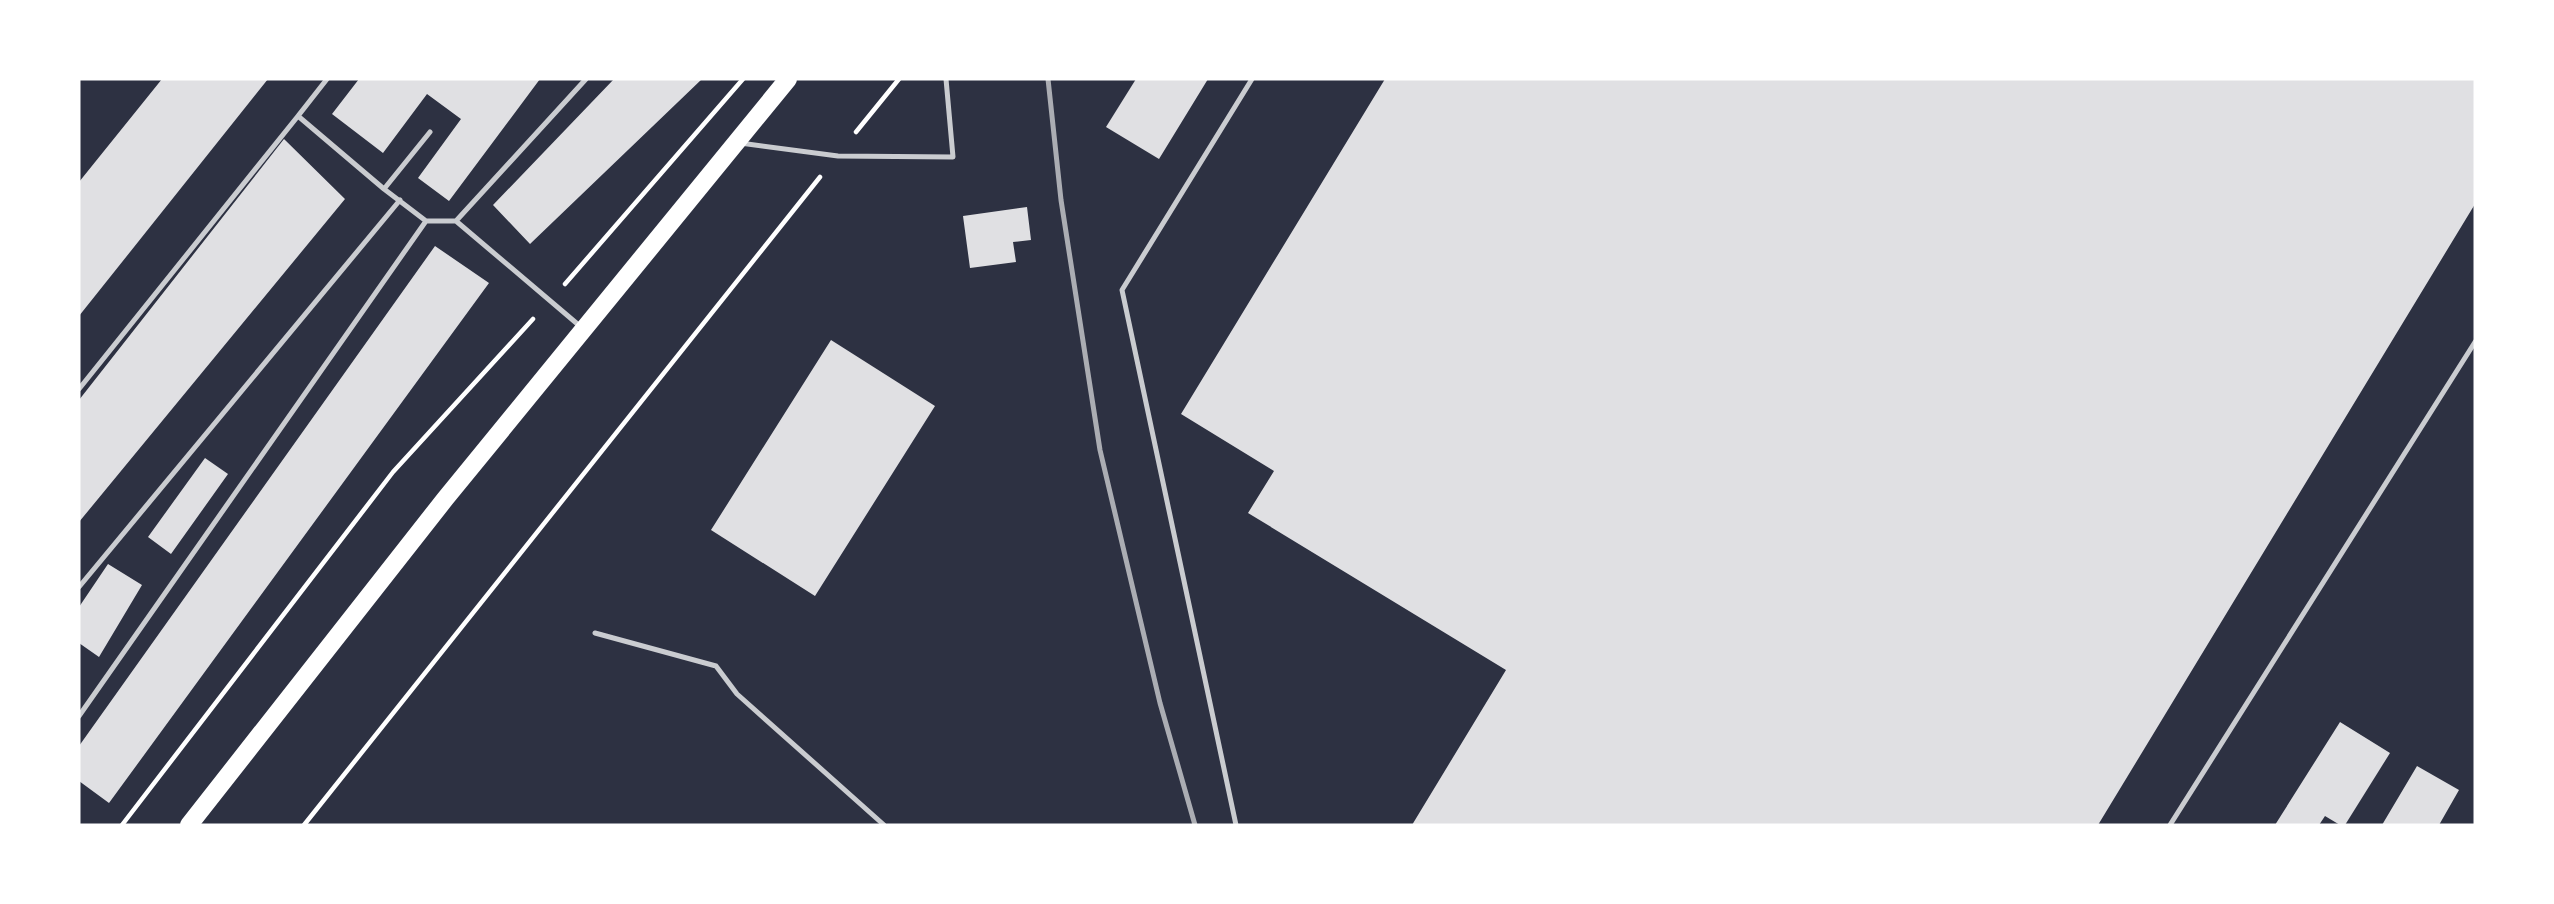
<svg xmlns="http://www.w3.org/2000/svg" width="2554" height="904" viewBox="0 0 2554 904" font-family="Roboto,sans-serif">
<rect width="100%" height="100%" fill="#2d3142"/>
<path fill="#e0e0e3" d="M162,79H268L79,316V182Z
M359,79H540L449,201L418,178L461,119L427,94L383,153L332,114Z
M614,79H702L530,244L493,205Z
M1136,79H1208L1159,159L1106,127Z
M1385,79H2475V204L2098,825H1412L1506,670L1248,513L1274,471L1181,414Z
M284,139L345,199L79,522V400Z
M1027,207L1031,240L1013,242L1016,262L970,268L963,216Z
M435,246L489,283L109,803L79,781V746Z
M831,340L935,406L815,596L711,530Z
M205,458L228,474L171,554L148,537Z
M108,564L142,585L99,657L79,643V607Z
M2340,722L2390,753L2345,825H2340L2325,816L2319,825H2275Z
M2417,766L2459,790L2439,825H2382Z"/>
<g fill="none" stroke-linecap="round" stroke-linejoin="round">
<path stroke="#fff" stroke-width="4.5" d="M856,132L899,79
M565,284L743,79
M122,825L393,472L533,319
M304,825L820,177"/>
<path stroke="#caccd0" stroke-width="5" d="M327,79L298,116L384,189
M430,132L384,189L426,221H456
M740,143L838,156L953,157L946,79
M581,327L456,221L586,79
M79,389L298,116
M79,587L400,200
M595,633L716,666L737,694L884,825
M79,716L426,221
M1236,825L1122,290L1252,79
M2170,825L2475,342"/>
<path stroke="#fff" stroke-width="18" d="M189,825L445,499L788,79"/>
<path stroke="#abadb3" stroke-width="5" d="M1048,79L1061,200L1100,450L1160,703L1195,825"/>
</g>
<rect width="2554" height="904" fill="none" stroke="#ffffff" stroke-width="161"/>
</svg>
